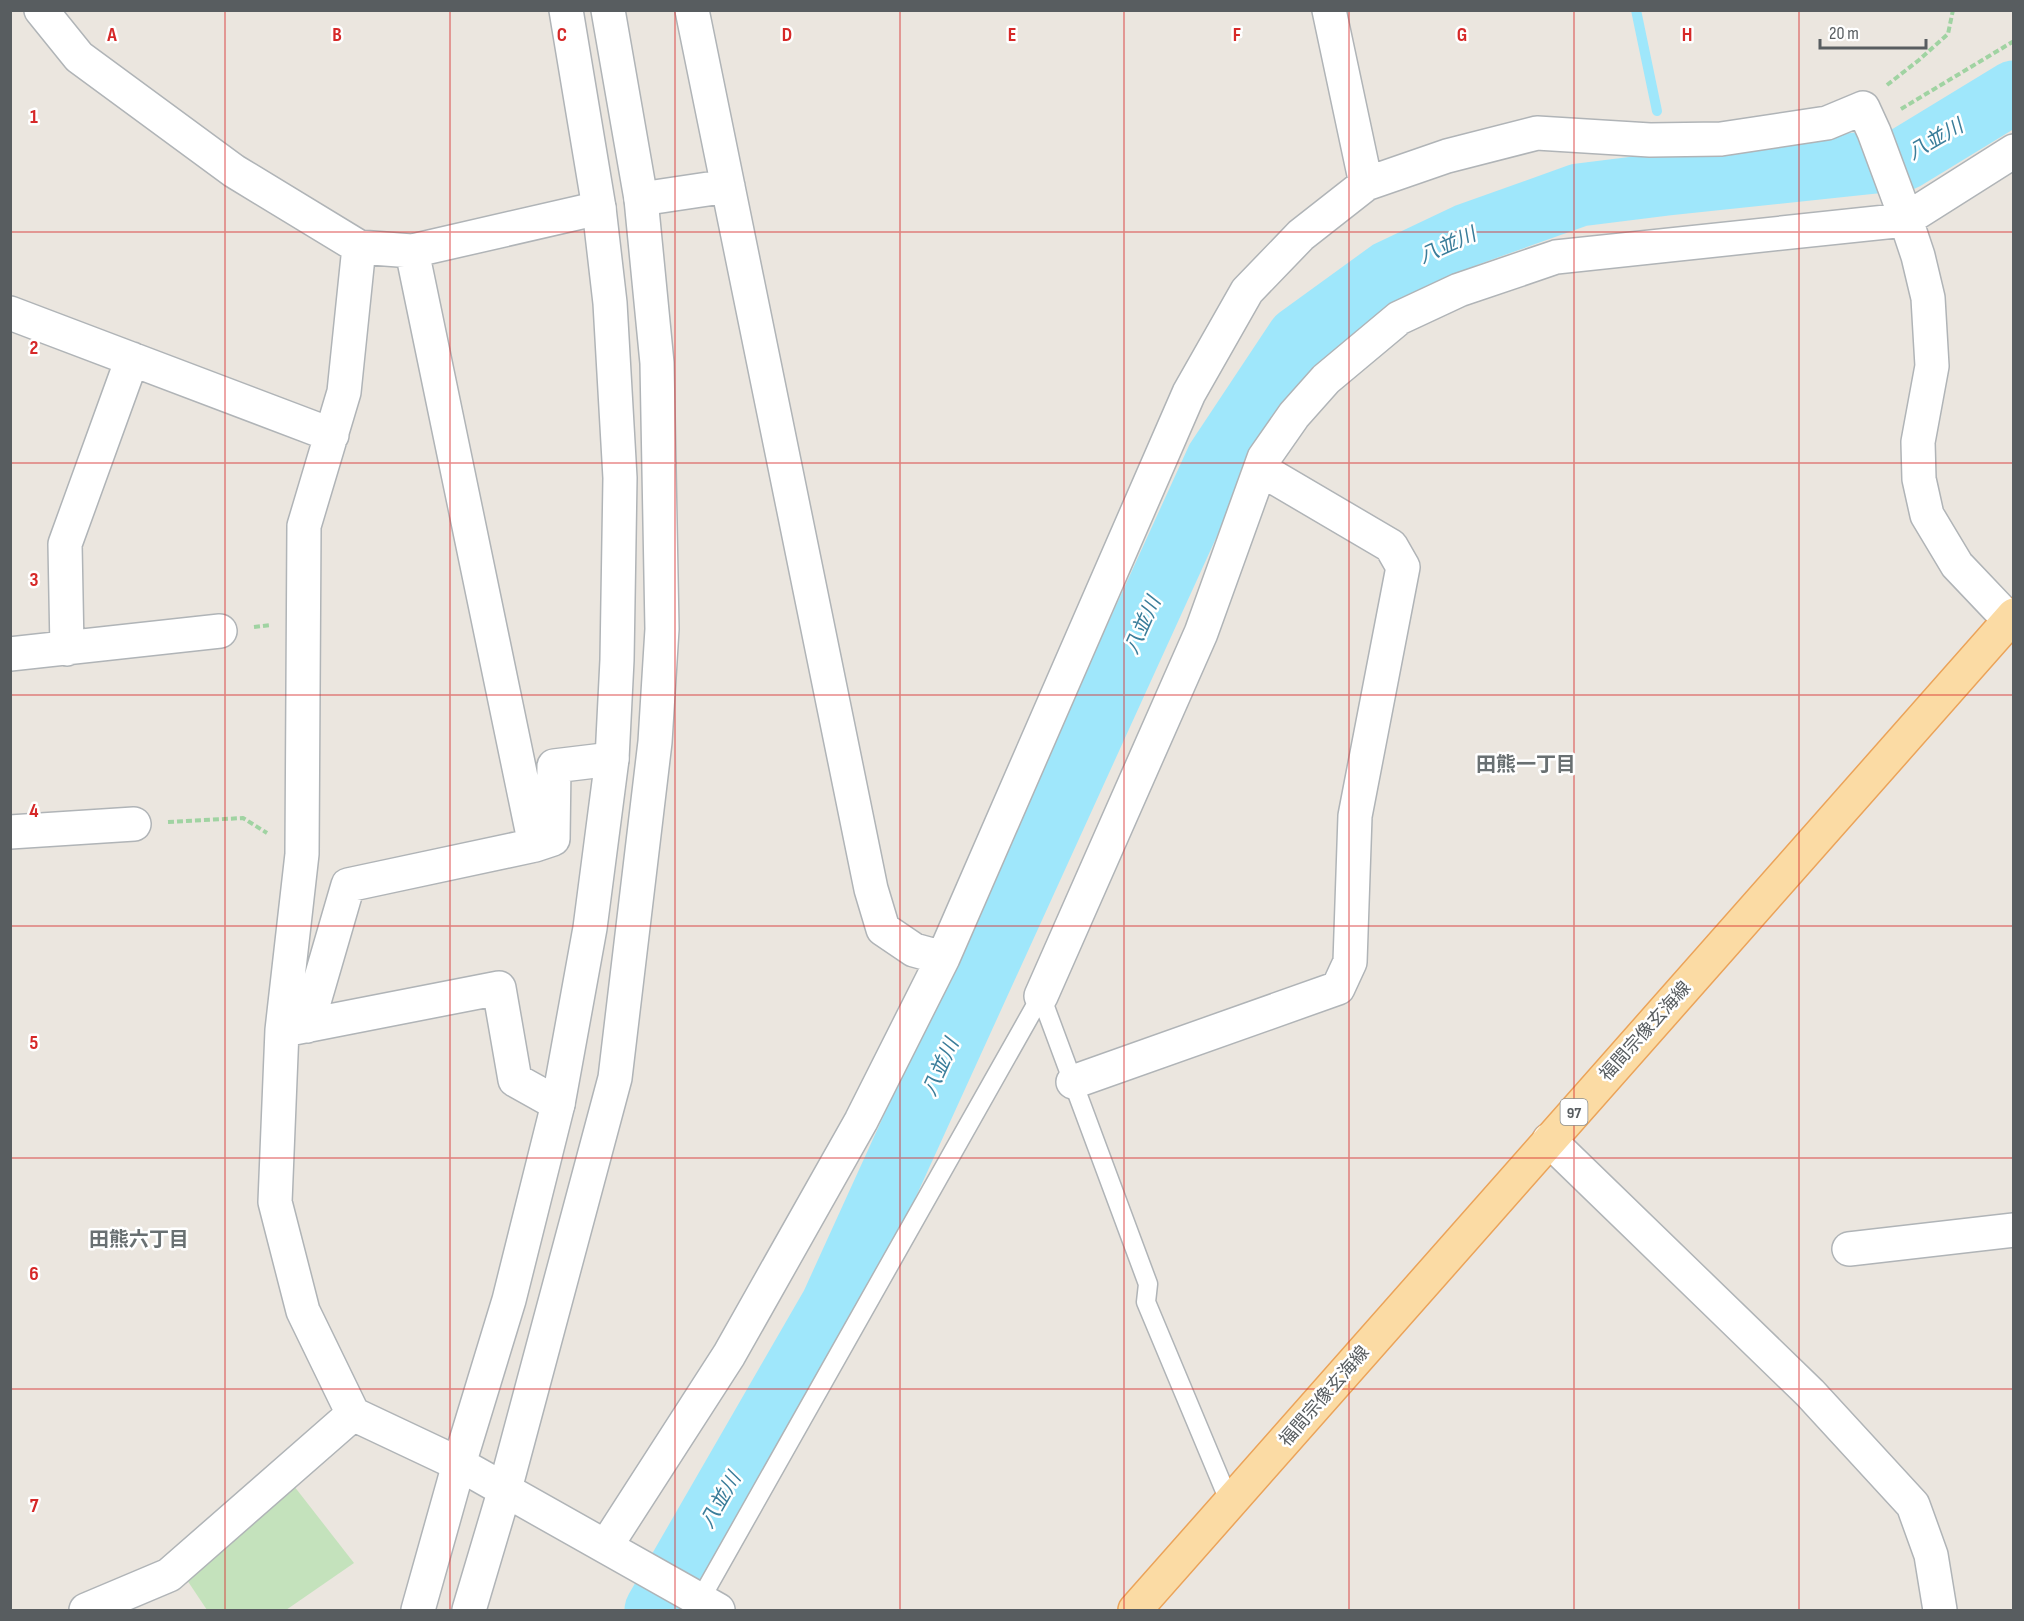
<svg xmlns="http://www.w3.org/2000/svg" width="2024" height="1621" viewBox="0 0 2024 1621" font-family="'Sofia Sans Condensed','Noto Sans JP',sans-serif">
<rect width="100%" height="100%" fill="#ebe6df"/>
<path fill="#c4e2bc" d="M294,1486L354,1563L286,1610H207L185,1577Z"/>
<g fill="none" stroke-linecap="round" stroke-linejoin="round">
<path stroke="#9fe7fb" stroke-width="10" d="M1636,10L1657,111"/>
<path stroke="#9fe7fb" stroke-width="63" d="M656,1610L832,1305L1217,460L1298,338L1389,272L1467,235L1579,195L1667,184L1904,159L2014,92"/>
<defs>
<path id="service" d="M1041,996L1148,1284L1146,1302L1230,1503
M700,1600L1041,996"/>
<path id="minor" d="M41,10L79,57L234,171L359,247L412,251L599,208
M692,10L871,889L883,929L914,950L943,958
M1329,10L1366,184
M641,199L728,186
M359,247L344,392L304,526L302,854L282,1030L275,1202L303,1311L353,1414L459,1464
M10,313L332,435
M67,649L65,544L132,359
M10,654L220,631
M10,832L134,824
M535,845L553,839L554,766L612,759
M1041,996L1201,633L1264,458L1294,415L1326,379L1399,318L1459,290L1556,257L1905,220L2014,151
M307,1026L348,885L535,845L412,251
M289,1029L499,988L515,1080L558,1104
M1073,1082L1338,988L1350,962L1355,816L1403,567L1391,546L1260,469
M1549,1140L1810,1393L1913,1505L1931,1555L1940,1610
M1849,1249L2014,1230
M606,1546L729,1355L861,1121L943,958L1189,393L1247,291L1301,235L1366,184L1447,156L1537,133L1650,140L1721,139L1827,123L1863,108L1874,132L1900,202L1918,256L1928,298L1932,366L1918,442L1919,479L1927,515L1957,565L2014,625
M86,1610L169,1575L353,1414"/>
<path id="tertiary" d="M459,1464L718,1610
M418,1610L459,1464L509,1300L558,1104L590,928L612,759L617,660L620,478L610,303L599,208L566,10
M469,1610L505,1489L615,1078L655,742L662,629L657,363L641,199L608,10"/>
<path id="primary" d="M1135,1610L2014,615"/>
</defs>
<use href="#service" stroke="#b0b4b7" stroke-width="21"/>
<use href="#minor" stroke="#b0b4b7" stroke-width="36"/>
<use href="#tertiary" stroke="#b0b4b7" stroke-width="36"/>
<use href="#primary" stroke="#eba359" stroke-width="36"/>
<path stroke="#a0d3a2" stroke-width="4" stroke-dasharray="6 3" stroke-linecap="butt" d="M1887,85L1919,60L1948,34L1953,10
M1901,109L2014,41
M254,627L271,625
M168,822L243,818L267,833"/>
<use href="#service" stroke="#fff" stroke-width="18"/>
<use href="#minor" stroke="#fff" stroke-width="33"/>
<use href="#tertiary" stroke="#fff" stroke-width="33"/>
<use href="#primary" stroke="#fbdba4" stroke-width="33"/>
</g>
<path fill="none" stroke="#d62828" stroke-width="1.5" stroke-opacity="0.55" d="M225,10V1610M450,10V1610M675,10V1610M900,10V1610M1124,10V1610M1349,10V1610M1574,10V1610M1799,10V1610M10,232H2014M10,463H2014M10,695H2014M10,926H2014M10,1158H2014M10,1389H2014"/>
<g text-anchor="middle" stroke-width="5" stroke-linejoin="round" paint-order="stroke">
<rect fill="#fff" stroke="#8a8e90" stroke-width="1.5" x="1560.5" y="1099" width="27" height="26" rx="4.5"/>
<g font-size="16" font-weight="bold" fill="#585d60">
<text x="1574" y="1118">97</text>
</g>
<g font-size="18" fill="#585d60" stroke="#fff">
<text transform="translate(1645 1031) rotate(-48)" y="6">福間宗像玄海線</text>
<text transform="translate(1324 1396) rotate(-49)" y="6">福間宗像玄海線</text>
</g>
<g font-size="20" font-style="italic" fill="#3a7d9a" stroke="#fff">
<text transform="translate(1935 139) rotate(-30)" y="7">八並川</text>
<text transform="translate(1447 245) rotate(-24)" y="7">八並川</text>
<text transform="translate(1142 625) rotate(-66)" y="7">八並川</text>
<text transform="translate(940 1067) rotate(-66)" y="7">八並川</text>
<text transform="translate(720 1500) rotate(-60)" y="7">八並川</text>
</g>
<g font-size="20" font-weight="bold" fill="#697072" stroke="#fff">
<text x="1526" y="771">田熊一丁目</text>
<text x="139" y="1246">田熊六丁目</text>
</g>
</g>
<g font-size="20" text-anchor="middle" font-weight="bold" fill="#d62828" stroke="#fff" stroke-width="5" stroke-linejoin="round" paint-order="stroke">
<text x="112" y="41">A</text>
<text x="337" y="41">B</text>
<text x="562" y="41">C</text>
<text x="787" y="41">D</text>
<text x="1012" y="41">E</text>
<text x="1237" y="41">F</text>
<text x="1462" y="41">G</text>
<text x="1687" y="41">H</text>
<text x="34" y="123">1</text>
<text x="34" y="354">2</text>
<text x="34" y="586">3</text>
<text x="34" y="817">4</text>
<text x="34" y="1049">5</text>
<text x="34" y="1280">6</text>
<text x="34" y="1512">7</text>
</g>
<rect width="2024" height="1621" fill="none" stroke="#585d60" stroke-width="24"/>
<path d="M1820 39v9h106v-9" fill="none" stroke="#585d60" stroke-width="3"/>
<text x="1829" y="39" font-size="18" fill="#585d60" stroke="#ffffff" stroke-width="4.5" paint-order="stroke">20 m</text>
</svg>
